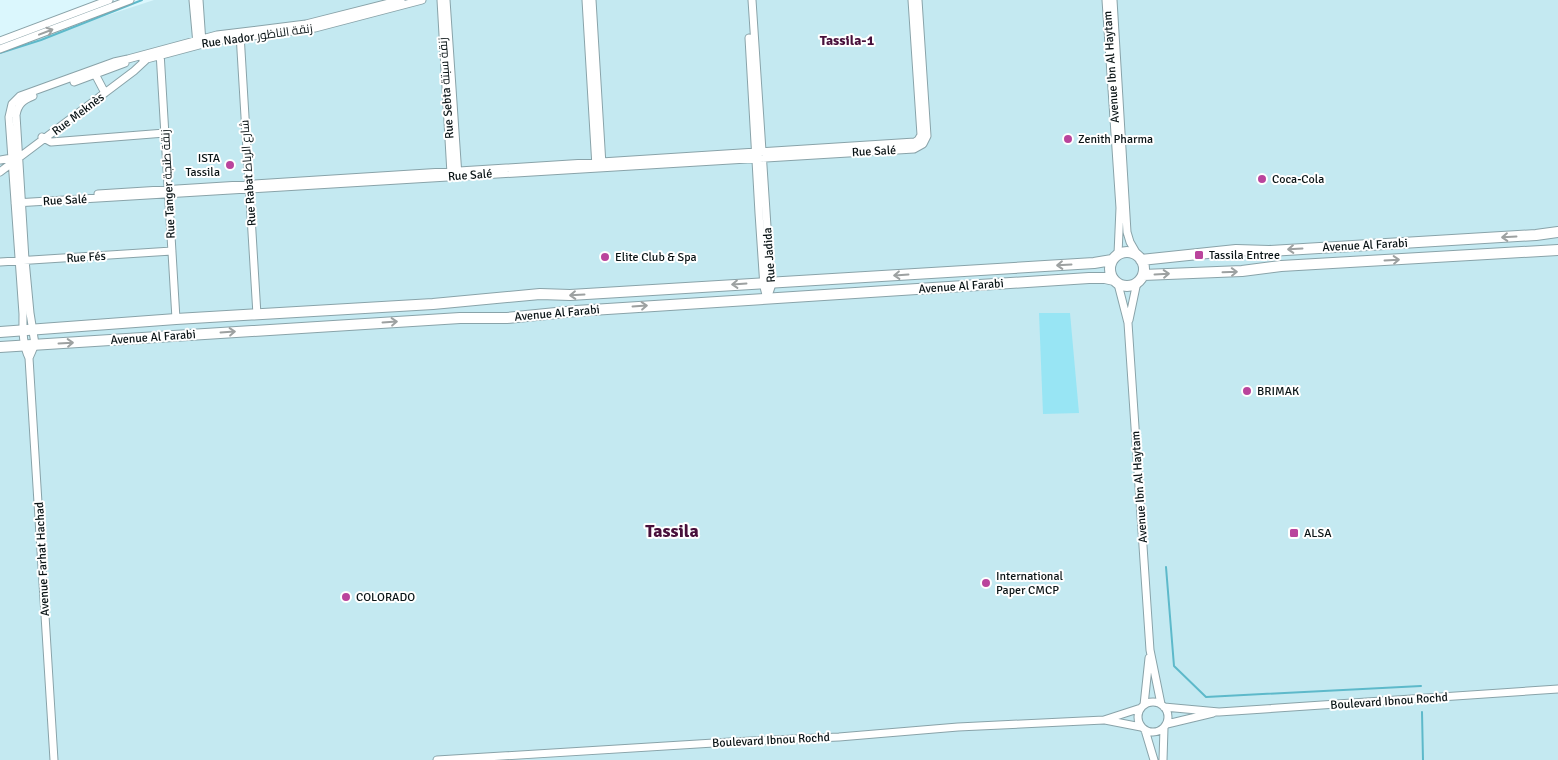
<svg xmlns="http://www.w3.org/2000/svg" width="1558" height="760" viewBox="0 0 1558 760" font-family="Signika,Cairo,sans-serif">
<rect width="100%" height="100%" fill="#dbf7fd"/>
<path fill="#c4e9f1" d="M154,0H1558V760H0V53L44,36Z"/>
<path fill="#98e5f4" d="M1039,313H1070L1079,413L1043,414Z"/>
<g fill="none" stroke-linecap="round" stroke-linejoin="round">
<path stroke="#5db9ca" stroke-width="2" d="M0,53L41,40L142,0
M1166,567L1174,666L1206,697L1421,686
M1422,712L1423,760"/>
<defs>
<path id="street" d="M193,0L197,44
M199,0L202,43
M441,0L451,174
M446,0L458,176
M586,0L596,167
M592,0L602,165
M752,0L771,287L767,299
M912,0L921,135L918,140
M1106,0L1120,208L1118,254
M1113,0L1127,232L1130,242L1138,256
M240,34L257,315
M749,38L759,213L764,287L767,299
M0,41L109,0
M0,49L130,0
M160,52L176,319
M143,60L214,41L315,28L422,0
M95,74L105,93
M74,82L125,63
M42,137L51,142L165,133
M0,160L12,158
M0,172L134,71L148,58
M98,194L915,142L918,140
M15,203L914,149L923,144L927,136L918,0
M0,262L172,251
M1118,284L1128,323L1150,650L1161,704
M1129,320L1137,282
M29,358L35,344L30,313L25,260L16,115C18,104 23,100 33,96
M1138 717a15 15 0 1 1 30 0a15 15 0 1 1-30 0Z
M1144,705L1149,658
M1164,707L1219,712L1558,689
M1105,720L1141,727
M1167,724L1213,713
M1145,730L1154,760
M54,760L29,358C22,343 23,330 23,314L9,117L12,104L20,96L114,62L128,59L217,35L306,24L401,0
M437,760L730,742L839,737L958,727L1104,720L1141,708
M1163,760L1164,728"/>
<path id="secondary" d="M1110 269a17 17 0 1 1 34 0a17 17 0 1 1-34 0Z
M1141,260L1236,250L1269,251L1536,235L1558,232
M1143,275L1242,271L1281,266L1558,250
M0,332L176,319L433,304L540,294L570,295L1094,263L1112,260
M0,347L460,318H507L576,311L1089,278H1105L1114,280"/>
</defs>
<use href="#street" stroke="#89a3a9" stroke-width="9"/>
<use href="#secondary" stroke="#89a3a9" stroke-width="12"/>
<use href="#street" stroke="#fff" stroke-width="7"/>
<use href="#secondary" stroke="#fff" stroke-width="10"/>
</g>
<defs><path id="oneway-shaft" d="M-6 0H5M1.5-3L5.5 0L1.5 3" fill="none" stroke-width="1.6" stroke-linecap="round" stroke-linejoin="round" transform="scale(1.25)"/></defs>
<g stroke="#9da1a1">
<use href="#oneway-shaft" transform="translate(46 32) rotate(-21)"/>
<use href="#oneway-shaft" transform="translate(1509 237) rotate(177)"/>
<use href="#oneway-shaft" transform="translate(1295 249) rotate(177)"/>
<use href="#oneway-shaft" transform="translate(1392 260) rotate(-3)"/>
<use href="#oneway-shaft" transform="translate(1064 265) rotate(177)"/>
<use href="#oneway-shaft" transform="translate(1230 272) rotate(-2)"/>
<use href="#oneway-shaft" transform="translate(1162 274) rotate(-3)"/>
<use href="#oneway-shaft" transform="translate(901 275) rotate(176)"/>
<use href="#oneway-shaft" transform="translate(739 284) rotate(176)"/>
<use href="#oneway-shaft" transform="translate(577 295) rotate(177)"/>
<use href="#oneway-shaft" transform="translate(640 306) rotate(-4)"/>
<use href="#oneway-shaft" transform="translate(390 322) rotate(-4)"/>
<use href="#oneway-shaft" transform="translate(228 332) rotate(-4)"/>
<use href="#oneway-shaft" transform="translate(66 343) rotate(-3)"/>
</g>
<g fill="#ba449c" stroke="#fff" stroke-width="2">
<circle cx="1068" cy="139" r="5"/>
<circle cx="230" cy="165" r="5"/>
<circle cx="1262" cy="179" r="5"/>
<rect x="1194" y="250" width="10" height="10" rx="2.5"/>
<circle cx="605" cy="257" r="5"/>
<circle cx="1247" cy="391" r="5"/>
<rect x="1289" y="528" width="10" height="10" rx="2.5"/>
<circle cx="986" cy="583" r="5"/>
<circle cx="346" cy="597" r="5"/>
</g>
<g text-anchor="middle" stroke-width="4" stroke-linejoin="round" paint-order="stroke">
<g font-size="12" fill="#091315" stroke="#fff">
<text transform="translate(257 36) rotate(-8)" y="4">Rue Nador زنقة الناظور</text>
<text transform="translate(1111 67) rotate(-94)" y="4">Avenue Ibn Al Haytam</text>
<text transform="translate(446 88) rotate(-94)" y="4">Rue Sebta زنقة سبتة</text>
<text transform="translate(78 114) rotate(-37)" y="4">Rue Meknès</text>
<text transform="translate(874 151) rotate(-3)" y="4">Rue Salé</text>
<text transform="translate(248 173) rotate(-94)" y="4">Rue Rabat شارع الرباط</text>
<text transform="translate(470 175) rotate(-4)" y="4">Rue Salé</text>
<text transform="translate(168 184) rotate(-93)" y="4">Rue Tanger زنقة طنجة</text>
<text transform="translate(65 200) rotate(-3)" y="4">Rue Salé</text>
<text transform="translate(1365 245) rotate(-3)" y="4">Avenue Al Farabi</text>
<text transform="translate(769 255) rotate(-94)" y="4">Rue Jadida</text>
<text transform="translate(86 257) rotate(-4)" y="4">Rue Fés</text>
<text transform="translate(961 286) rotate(-4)" y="4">Avenue Al Farabi</text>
<text transform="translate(557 313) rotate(-5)" y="4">Avenue Al Farabi</text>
<text transform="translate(153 337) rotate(-4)" y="4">Avenue Al Farabi</text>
<text transform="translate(1139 487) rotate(-94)" y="4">Avenue Ibn Al Haytam</text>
<text transform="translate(42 559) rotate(-93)" y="4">Avenue Farhat Hachad</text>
<text transform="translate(1389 701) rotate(-4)" y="4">Boulevard Ibnou Rochd</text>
<text transform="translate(771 740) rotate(-3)" y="4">Boulevard Ibnou Rochd</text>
</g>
<g font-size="12" fill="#091315" stroke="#fff" text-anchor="start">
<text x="1078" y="143">Zenith Pharma</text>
<text x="220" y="162" text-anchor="end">ISTA<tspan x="220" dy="14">Tassila</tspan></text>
<text x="1272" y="183">Coca-Cola</text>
<text x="1209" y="259">Tassila Entree</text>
<text x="615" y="261">Elite Club &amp; Spa</text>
<text x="1257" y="395">BRIMAK</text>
<text x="1304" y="537">ALSA</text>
<text x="996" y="580">International<tspan x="996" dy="14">Paper CMCP</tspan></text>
<text x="356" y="601">COLORADO</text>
</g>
<g font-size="14" font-weight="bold" fill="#48103b" stroke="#fff">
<text x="847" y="45">Tassila-1</text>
</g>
<g font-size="18" font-weight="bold" fill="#48103b" stroke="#fff">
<text x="672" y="537">Tassila</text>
</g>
</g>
</svg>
